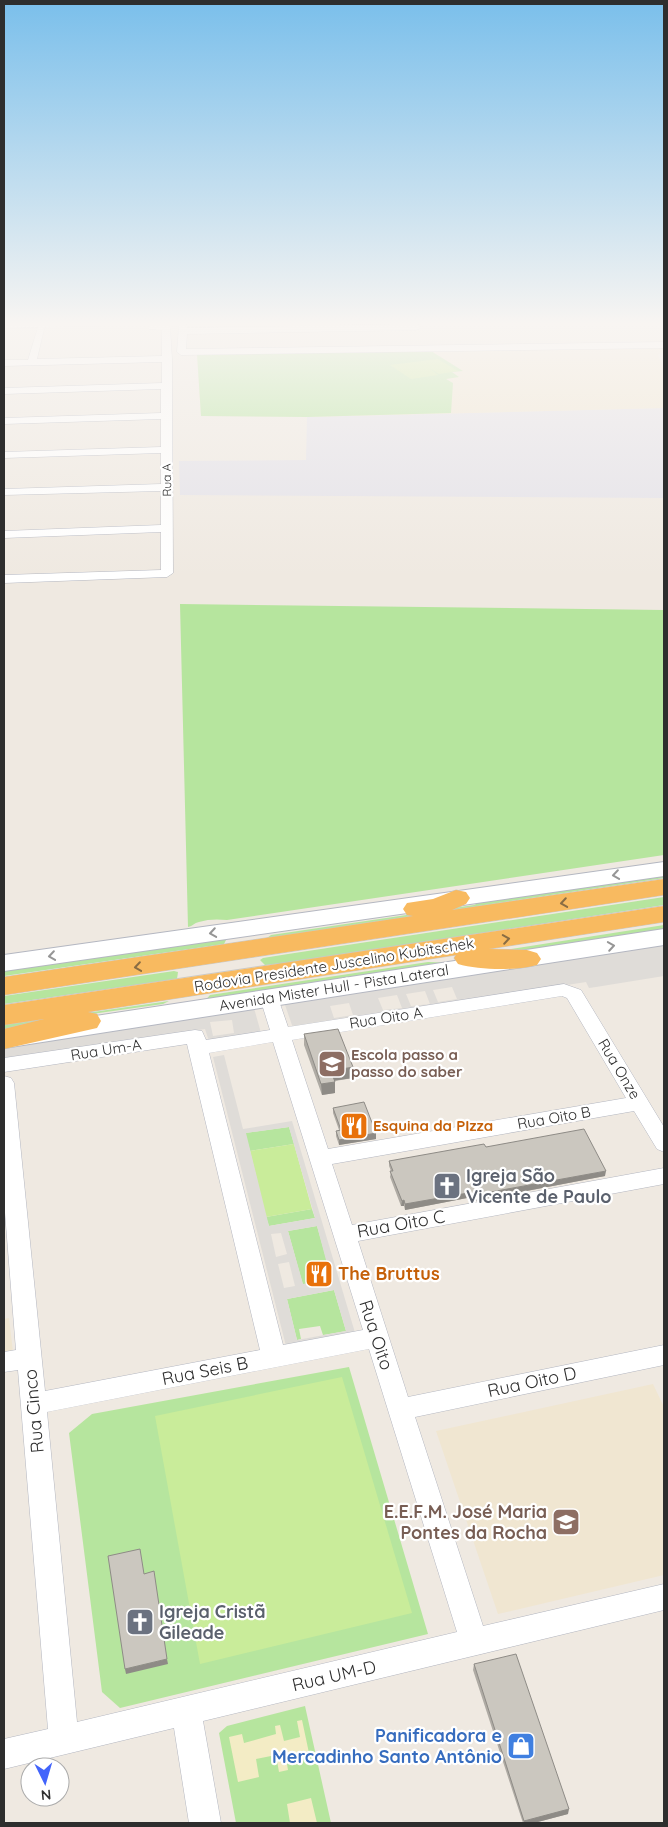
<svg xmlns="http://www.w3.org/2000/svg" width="668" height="1827" viewBox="0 0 668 1827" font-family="Quicksand,sans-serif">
<rect width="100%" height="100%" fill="#efe9e1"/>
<path fill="#e3e1e8" d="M664,408V498L180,495L179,461L306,460L307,417Z"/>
<path fill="#f0e6d1" d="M189,322H236V329H189Z
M664,347V353L658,354L664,371V408L307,417L201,416L197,354Z
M9,1318L13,1352L4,1353V1319Z
M653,1384L664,1407V1575L498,1614L436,1431Z"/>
<path fill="#b6e59e" d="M431,351L463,371L452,372L459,377L446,379L453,383L451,413L307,417L201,416L197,354Z
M180,604L664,610V855L227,920C218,919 208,919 199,922C194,923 193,926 188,927Z
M664,873V878L267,938L271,935L474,905L487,899Z
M664,897V905L281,964L265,965L260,960L263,958L288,954Z
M664,925V931L517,954L485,953Z
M227,938L224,944L4,976V970Z
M428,962L458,963L203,1003L210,995Z
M174,971L178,972L177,979L4,1004V996Z
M169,1001L163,1004L49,1020L22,1030L4,1033V1025Z
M289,1127L294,1144L250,1151L245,1133Z
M312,1209L315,1218L269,1226L266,1217Z
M317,1226L332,1279L303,1285L288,1231Z
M334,1290L346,1331L323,1335L320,1326L299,1329L301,1339L297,1340L287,1299Z
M349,1367L428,1634L120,1708L102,1692L69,1433L92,1414Z
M305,1706L331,1823H236L219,1733L227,1726Z"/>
<path fill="#f3ecc5" d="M302,1720L309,1753L286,1758L288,1770L279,1772L276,1755L256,1759L259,1777L238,1782L229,1737L242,1734L244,1743L276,1734L275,1726L280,1725L284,1741L300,1737L297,1721Z
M311,1798L317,1823H290L287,1804Z"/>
<path fill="#c9ec9a" d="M438,359L458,371L439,374L429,368L438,375L411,379L390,365Z
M294,1144L312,1209L266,1217L250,1151Z
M342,1377L412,1613L200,1664L155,1416Z"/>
<path fill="#dfdcd8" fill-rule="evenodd" d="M664,944V976L596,987L589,988L586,982L293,1028L284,1002ZM452,987L457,999L438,1002L433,990ZM425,991L430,1004L411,1006L406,994ZM397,995L402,1008L383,1010L378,998ZM349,1003L353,1015L334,1018L330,1006Z
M254,1008L261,1033L209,1041L205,1029L4,1060V1046ZM232,1020L234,1033L213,1036L210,1022Z
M224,1055L243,1129L292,1121L356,1336L287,1350L213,1057ZM289,1127L315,1218L269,1226L246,1133ZM317,1226L331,1279L303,1284L288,1231ZM281,1233L287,1254L276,1257L271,1234ZM289,1262L295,1286L284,1288L278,1264ZM334,1290L346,1331L297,1340L287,1299Z"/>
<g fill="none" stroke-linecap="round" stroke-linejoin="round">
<defs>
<path id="minor" d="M4,322H182L186,323L187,328L417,324L421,327L417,330L187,334L186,349L664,342V348L181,355L177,352L179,326L167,325L170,327L172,359L173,573L167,577L4,583V575L161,570V532L4,538V531L161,525V491L4,495V489L161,484V453L4,458V452L161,447V419L4,424V418L161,413V389L4,394V388L162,383V362L4,366V360H28L38,327L4,328ZM150,325L148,327L149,329L162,330V356L37,359L44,329L42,327Z
M564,984L581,990L664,1127V1152L657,1149L634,1111L332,1164L352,1225L664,1168V1184L358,1241L408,1397L664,1345V1365L415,1417L483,1626L664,1584V1610L203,1721L221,1823H189L174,1728L4,1769V1739L48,1729L18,1370L4,1372V1352L16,1350L4,1200V1076L11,1078L14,1083L45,1391L260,1350L187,1044L4,1072V1058L195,1030L202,1031L206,1040L270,1030L260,998L262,994L269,992L276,994L278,998L288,1027ZM562,996L567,998L626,1098L328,1149L292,1040ZM273,1042L363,1330L283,1345L209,1053ZM369,1349L457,1632L77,1722L47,1412Z"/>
<path id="secondary" d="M664,862V876L4,971V955Z
M664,929V945L4,1048V1030Z"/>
<path id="trunk" d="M664,879V895L4,995V977L413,916L407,915L403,909L407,903L433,899L456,890L466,892L470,898L466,904L452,910Z
M664,906V922L489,949L527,950L537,953L541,959L537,965C516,971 479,970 458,964L454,958L456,955L88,1012L97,1014L101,1021L97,1028L4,1049V1029L44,1019L4,1025V1005Z"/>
</defs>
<use href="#minor" stroke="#b4b7c1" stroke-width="1"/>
<use href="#secondary" stroke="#b4b7c1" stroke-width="2"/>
<use href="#trunk" stroke="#c9c9c9" stroke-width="1"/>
<use href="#minor" fill="#fff" fill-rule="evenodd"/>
<use href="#secondary" fill="#fff" fill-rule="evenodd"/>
<use href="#trunk" fill="#f8ba60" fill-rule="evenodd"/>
</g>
<path fill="#afaba4" d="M304,1034L353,1078L335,1081V1093L322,1095L304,1045Z
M333,1108L376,1139L339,1145L336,1136V1131L339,1130L333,1113Z
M486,1147L605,1176L469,1202L467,1198L405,1210L404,1206H401L390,1177L391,1171L389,1166V1161Z
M474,1664L568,1814L534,1823H523L473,1670Z"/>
<path fill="#8e8b86" d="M353,1067V1078L331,1081V1071Z
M335,1082V1093L322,1095L321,1084Z
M376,1133V1139L339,1145V1140Z
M606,1171L605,1176L469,1202V1196Z
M468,1193L467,1198L405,1210V1204Z
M404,1200V1206H401L402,1201Z
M167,1659L168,1664L126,1674L125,1669Z
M569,1809L568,1814L534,1823H524V1821Z"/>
<path fill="#cbc7bf" stroke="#8e8b86" d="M338,1029L353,1067L331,1071L335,1082L321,1084L304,1034Z
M364,1102L376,1133L339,1140L336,1131L341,1130L333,1108Z
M584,1129L606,1171L469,1196L468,1193L405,1204L404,1200L402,1201L390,1171H393L389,1161L484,1144L486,1147Z
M140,1549L144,1574L154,1571L167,1659L125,1669L108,1556Z
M516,1654L569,1809L524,1821L474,1664Z"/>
<defs><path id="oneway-chevron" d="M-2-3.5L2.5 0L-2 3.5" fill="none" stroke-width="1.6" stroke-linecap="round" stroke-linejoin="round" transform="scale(1.25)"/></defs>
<g stroke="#969696">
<use href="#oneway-chevron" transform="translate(616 875) rotate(172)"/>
<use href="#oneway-chevron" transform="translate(213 933) rotate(171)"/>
<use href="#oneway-chevron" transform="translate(611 946) rotate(-9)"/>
<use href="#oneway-chevron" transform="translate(52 956) rotate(172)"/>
</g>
<g stroke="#896d44">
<use href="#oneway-chevron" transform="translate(564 903) rotate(171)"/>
<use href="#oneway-chevron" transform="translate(506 939) rotate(-9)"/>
<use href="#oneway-chevron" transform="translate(138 967) rotate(172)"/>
</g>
<linearGradient id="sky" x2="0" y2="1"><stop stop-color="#7abfeb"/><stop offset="0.56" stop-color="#f8f5f2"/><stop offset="1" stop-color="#f8f5f2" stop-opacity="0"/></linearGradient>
<rect width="668" height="577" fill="url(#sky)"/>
<defs>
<symbol id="school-square" viewBox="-11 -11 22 22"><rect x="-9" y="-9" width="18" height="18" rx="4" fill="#8d6e63" stroke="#fff"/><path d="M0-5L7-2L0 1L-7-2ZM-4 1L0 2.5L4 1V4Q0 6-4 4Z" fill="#fff"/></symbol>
<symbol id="restaurant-square" viewBox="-11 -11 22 22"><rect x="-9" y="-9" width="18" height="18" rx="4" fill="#e8710a" stroke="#fff"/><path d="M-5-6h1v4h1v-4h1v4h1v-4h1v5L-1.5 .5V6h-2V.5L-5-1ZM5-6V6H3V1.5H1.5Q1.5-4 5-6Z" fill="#fff"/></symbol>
<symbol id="church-square" viewBox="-11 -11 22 22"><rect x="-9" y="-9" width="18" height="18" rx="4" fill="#6b7280" stroke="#fff"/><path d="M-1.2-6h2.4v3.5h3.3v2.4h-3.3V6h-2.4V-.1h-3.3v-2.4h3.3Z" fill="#fff"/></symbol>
<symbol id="shop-square" viewBox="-11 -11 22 22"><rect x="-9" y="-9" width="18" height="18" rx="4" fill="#3f7fe0" stroke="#fff"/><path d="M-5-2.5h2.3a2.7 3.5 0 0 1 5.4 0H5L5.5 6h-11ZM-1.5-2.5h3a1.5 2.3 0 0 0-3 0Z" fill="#fff"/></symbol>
</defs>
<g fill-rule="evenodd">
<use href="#school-square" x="316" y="1048" width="32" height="32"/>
<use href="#restaurant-square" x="338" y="1110" width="32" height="32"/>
<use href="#church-square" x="431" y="1170" width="32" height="32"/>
<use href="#restaurant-square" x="303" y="1258" width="32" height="32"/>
<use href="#school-square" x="550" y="1506" width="32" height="32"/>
<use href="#church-square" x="124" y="1606" width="32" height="32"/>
<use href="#shop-square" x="505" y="1730" width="32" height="32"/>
</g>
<g text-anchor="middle" stroke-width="4.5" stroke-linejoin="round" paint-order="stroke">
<g font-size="12" fill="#2e2e2e" stroke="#fff">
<text transform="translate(167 480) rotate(-91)" y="4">Rua A</text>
</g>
<g font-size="15" fill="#2e2e2e" stroke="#fff">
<text transform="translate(334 965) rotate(-9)" y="5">Rodovia Presidente Juscelino Kubitschek</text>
<text transform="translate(334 988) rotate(-9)" y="5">Avenida Mister Hull - Pista Lateral</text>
<text transform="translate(386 1018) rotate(-9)" y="5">Rua Oito A</text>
<text transform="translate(106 1050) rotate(-9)" y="5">Rua Um-A</text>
<text transform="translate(619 1069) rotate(59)" y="5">Rua Onze</text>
<text transform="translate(554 1118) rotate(-10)" y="5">Rua Oito B</text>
</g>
<g font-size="15" font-weight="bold" fill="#785e54" stroke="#fff" text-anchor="start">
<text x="351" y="1060">Escola passo a<tspan x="351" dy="17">passo do saber</tspan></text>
</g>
<g font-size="15" font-weight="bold" fill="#c56008" stroke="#fff" text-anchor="start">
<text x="373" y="1131">Esquina da PIzza</text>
</g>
<g font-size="18" font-weight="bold" fill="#5b616d" stroke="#fff" text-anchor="start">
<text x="466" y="1182">Igreja São<tspan x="466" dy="21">Vicente de Paulo</tspan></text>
<text x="159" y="1618">Igreja Cristã<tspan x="159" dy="21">Gileade</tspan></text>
</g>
<g font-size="18" fill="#2e2e2e" stroke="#fff">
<text transform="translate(401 1224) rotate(-10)" y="6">Rua Oito C</text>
<text transform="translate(376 1335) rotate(72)" y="6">Rua Oito</text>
<text transform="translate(205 1371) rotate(-11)" y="6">Rua Seis B</text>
<text transform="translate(532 1382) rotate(-12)" y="6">Rua Oito D</text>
<text transform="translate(34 1411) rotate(-95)" y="6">Rua Cinco</text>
<text transform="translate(334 1676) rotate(-13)" y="6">Rua UM-D</text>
</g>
<g font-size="18" font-weight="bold" fill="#c56008" stroke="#fff" text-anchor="start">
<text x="338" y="1280">The Bruttus</text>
</g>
<g font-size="18" font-weight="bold" fill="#785e54" stroke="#fff" text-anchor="end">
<text x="547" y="1518">E.E.F.M. José Maria<tspan x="547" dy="21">Pontes da Rocha</tspan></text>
</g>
<g font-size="18" font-weight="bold" fill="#366cbe" stroke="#fff" text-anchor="end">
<text x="502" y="1742">Panificadora e<tspan x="502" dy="21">Mercadinho Santo Antônio</tspan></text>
</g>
</g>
<rect width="668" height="1827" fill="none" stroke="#2e2e2e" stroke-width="10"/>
<g transform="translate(45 1782) rotate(175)"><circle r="24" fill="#ffffff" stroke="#ababab"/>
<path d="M0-4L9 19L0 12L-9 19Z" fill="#4264fb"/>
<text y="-8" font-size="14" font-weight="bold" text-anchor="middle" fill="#2e2e2e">N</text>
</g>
</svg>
